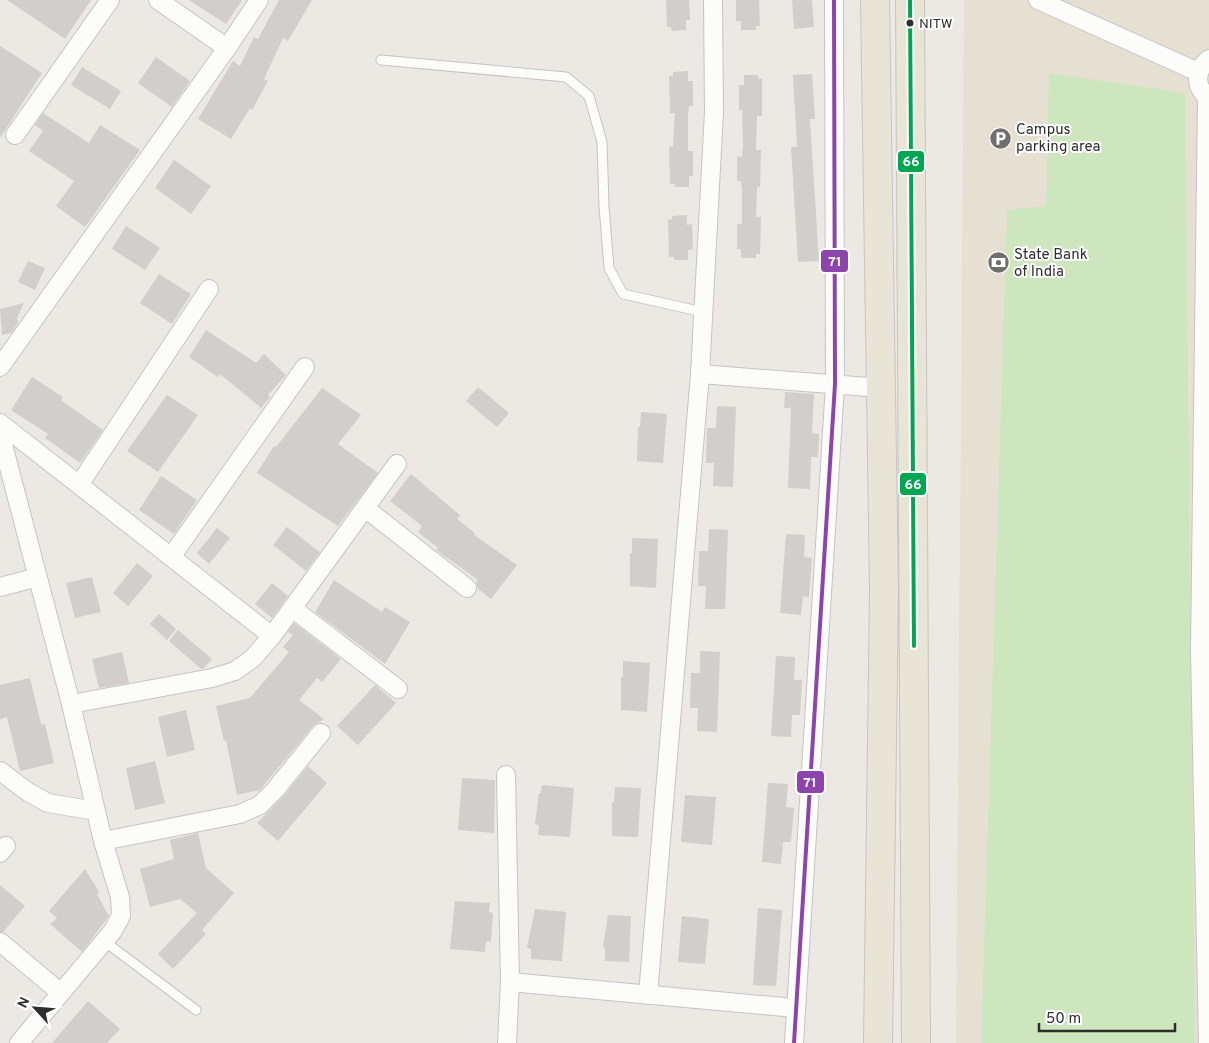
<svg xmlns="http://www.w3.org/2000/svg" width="1209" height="1043" viewBox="0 0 1209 1043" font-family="Overpass,sans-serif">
<rect width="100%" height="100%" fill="#ece8e4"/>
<path fill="#e6e0d3" d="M964,0H1209V1043H956Z"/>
<path fill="#cee6be" d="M1049,73L1185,93L1195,1043H981L1007,210L1046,206Z"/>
<path fill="#d1cecb" d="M7,0H91L65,39Z
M189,0H242L226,24Z
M279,0H312L288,41L283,38L264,79L268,81L252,110L250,108L231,139L198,119L233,61L240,66L254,37L258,39Z
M666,0H689L690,20H686V30L672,31L671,27H667Z
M736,0H759L760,26H756V30H741V21H736Z
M792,0H812L814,27L794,29Z
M0,46L42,73L0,138Z
M156,57L190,81L172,107L138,83Z
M82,67L121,91L110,109L71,85Z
M688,71V81H693V106H689L688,116V151H693V176H689V187H675V184H670L669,147L673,146L675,113H670L669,76H673V72Z
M812,74L815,119H810L819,261L798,262L791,147H797L793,75Z
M744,75H758L759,79H762V116H757L756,150H761L760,187H757L756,217H761L760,254H756V258H741V249H737V224H742V191L741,181H737V156L742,157L743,146L742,110H739V85H744Z
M43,113L89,143L100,125L140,150L85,227L56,206L74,181L29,151L43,131L35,125Z
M174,160L211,186L191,214L155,188Z
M687,215V225L692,224L693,249L688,250V260H674V257H669L668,219L672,220V216Z
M126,226L160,248L145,270L112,249Z
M28,261L45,268L35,290L18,282Z
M159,274L191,294L172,324L140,303Z
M24,303L17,318L18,323L11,333L2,335L0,309Z
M206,330L256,363L264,354L286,375L268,395L270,397L261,408L220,374L218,377L189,357Z
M32,377L63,397L61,400L103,430L80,463L45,438L48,434L11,410Z
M478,387L509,413L497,427L466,401Z
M322,388L361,415L338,444L378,473L338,526L257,473L274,446L276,447Z
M785,392L814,394L812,433L819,434L818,457H811L810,489L788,488L791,408H784Z
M167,395L198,415L158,472L127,451Z
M717,406L736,407L733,487L713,486L714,463H706L707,428H716Z
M641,412L667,414L663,463L637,461L638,427H640Z
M411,474L460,515L457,519L475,533L474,535L517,565L491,599L478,589L476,583L478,580L436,550L438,548L418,532L422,526L390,501Z
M161,476L197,500L174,534L139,510Z
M287,527L320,552L306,571L273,545Z
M217,528L230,538L209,564L197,553Z
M709,529L728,530L725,609H705L706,586H698L699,551H708Z
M786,534L805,535L804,557L812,558L809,597L803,596L801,615L780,613Z
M632,538L658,539L656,588L630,586V553H632Z
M137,563L153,576L128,606L113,593Z
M92,577L101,612L75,618L66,583Z
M334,580L382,612L385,607L410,622L385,664L315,612Z
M272,583L288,596L272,618L255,604Z
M159,614L176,629L167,640L150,624Z
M294,623L341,659L322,682L317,678L299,700L324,719L313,726L260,790L237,795L226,740L224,741L216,706L250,698L289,652L283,647L293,635L288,632Z
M178,630L212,659L203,669H201L169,641Z
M700,651L720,652L717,732L697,731L698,708H690L691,673H700Z
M122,652L129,683L99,688L92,659Z
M776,656L795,657L794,680H802L800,715H792L791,737L771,736Z
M623,661L650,663L647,712L621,710V677H623Z
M30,678L41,724H45L54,763L20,771L7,717L0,719V685Z
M375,685L396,703L358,745L337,726Z
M186,710L195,750L167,757L158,717Z
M155,761L165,803L135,810L126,768Z
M308,766L327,783L278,841L257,823L283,797Z
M462,778L495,780L494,833L458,830Z
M768,783L788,784L786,807L794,808L791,842H783L781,864L762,862Z
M542,785L574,788L570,837L538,835L539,825L535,824L539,793H541Z
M615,787L641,788L638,837L612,836V802H614Z
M685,795L716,797L712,845L681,842Z
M198,833L206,868L234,893L202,930L206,934L173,969L158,954L197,913L180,899L150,907L140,869L174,859L170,840Z
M85,869L99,892L97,894L109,916L82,952L50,924L57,918L49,911Z
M0,885L25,906L3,932H0Z
M455,901L490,903L489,912L493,913L491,942L486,941L485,952L450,949Z
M758,908L782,910L776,986L753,985Z
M535,909L566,912L562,961L531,959V949L527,948Z
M608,915L631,916L629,962L605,961V948L603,947Z
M682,916L709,919L705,964L678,962Z
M88,1001L120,1029L107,1043H52Z"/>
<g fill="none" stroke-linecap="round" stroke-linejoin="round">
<defs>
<path id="service" d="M381,60L566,77L589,96L602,142L604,206L609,268L623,294L703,312
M104,941L196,1010"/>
<path id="minor" d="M158,0L227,48
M1038,0L1198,72
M1209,59C1195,70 1194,87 1209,98
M1207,97L1200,651L1208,1043
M15,135L110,0
M0,367L227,48L259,0
M700,374L881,388
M0,423L272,636
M0,433L71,704L103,841L120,897L121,916L112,932L19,1043
M79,485L209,289
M365,508L397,464
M171,557L305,367
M0,587L38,577
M292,608L398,689
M71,704L212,678L235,671L253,658L272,636L365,508L467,588
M0,771L28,792L48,803L96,811
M506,775L510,982L507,1043
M103,841L240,814L260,805L275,790L321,733
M0,853L6,846
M0,942L61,993
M510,982L795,1008
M648,995L700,374L714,112L713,0
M794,1043L835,384L834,0"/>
<path id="primary" d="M875,0L884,590L878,1043
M910,0L916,1043"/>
</defs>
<use href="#service" stroke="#c5c4c5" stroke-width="11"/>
<use href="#minor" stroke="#c5c4c5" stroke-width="20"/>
<use href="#primary" stroke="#c6c5c4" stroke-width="30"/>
<use href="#service" stroke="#fcfcfb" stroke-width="9"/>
<use href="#minor" stroke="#fcfcfb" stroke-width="18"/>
<use href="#primary" stroke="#e8e4d6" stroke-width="28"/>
<defs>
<path id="bus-1" d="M910,0L914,646"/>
<path id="bus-2" d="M794,1043L835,384L834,0"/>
</defs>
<use href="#bus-1" stroke="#fff" stroke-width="8"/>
<use href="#bus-2" stroke="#fff" stroke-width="8"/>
<use href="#bus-1" stroke="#00a651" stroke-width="4"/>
<use href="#bus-2" stroke="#8e44ad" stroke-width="4"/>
</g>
<defs>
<symbol id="parking-disc" viewBox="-11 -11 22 22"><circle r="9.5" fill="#706f6e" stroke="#fff"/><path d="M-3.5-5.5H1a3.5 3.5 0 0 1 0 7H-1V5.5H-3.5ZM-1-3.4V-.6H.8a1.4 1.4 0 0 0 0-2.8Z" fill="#fff"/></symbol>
<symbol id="bank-disc" viewBox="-11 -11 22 22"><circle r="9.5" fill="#706f6e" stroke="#fff"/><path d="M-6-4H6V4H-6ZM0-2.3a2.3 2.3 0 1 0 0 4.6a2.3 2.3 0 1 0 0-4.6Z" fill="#fff"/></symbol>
</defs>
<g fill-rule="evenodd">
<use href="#parking-disc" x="988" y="126" width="25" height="25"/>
<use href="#bank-disc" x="986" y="250" width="25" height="25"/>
</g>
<circle fill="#2e2e2e" stroke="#fff" stroke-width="2" cx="910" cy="23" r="4.5"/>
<g text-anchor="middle" stroke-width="4" stroke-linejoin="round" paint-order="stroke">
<g font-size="14" fill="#2e2e2e" stroke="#fff" text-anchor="start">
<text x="919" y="28">NITW</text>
</g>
<g font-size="15" fill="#2e2e2e" stroke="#fff" text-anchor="start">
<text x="1016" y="134">Campus<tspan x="1016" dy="17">parking area</tspan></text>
<text x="1014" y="259">State Bank<tspan x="1014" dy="17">of India</tspan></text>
</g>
</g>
<g stroke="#fff" stroke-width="2">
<rect x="897" y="150" width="28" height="23" rx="5" fill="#00a651"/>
<rect x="820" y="249" width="29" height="24" rx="5" fill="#8e44ad"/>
<rect x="899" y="472" width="28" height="24" rx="5" fill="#00a651"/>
<rect x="796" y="770" width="29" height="24" rx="5" fill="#8e44ad"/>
</g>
<g font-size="14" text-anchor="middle" font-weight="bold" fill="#fff">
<text x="911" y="166">66</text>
<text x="835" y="266">71</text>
<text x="913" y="489">66</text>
<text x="810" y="787">71</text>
</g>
<g transform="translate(35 1008) rotate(296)" stroke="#ffffff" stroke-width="4" paint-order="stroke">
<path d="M0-4L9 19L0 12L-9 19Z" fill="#2e2e2e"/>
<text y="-8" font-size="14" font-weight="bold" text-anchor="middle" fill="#2e2e2e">N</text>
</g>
<path d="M1039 1023v8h136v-8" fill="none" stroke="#2e2e2e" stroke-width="2.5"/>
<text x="1046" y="1023" font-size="15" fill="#2e2e2e" stroke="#ffffff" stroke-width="4" paint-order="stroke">50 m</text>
</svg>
